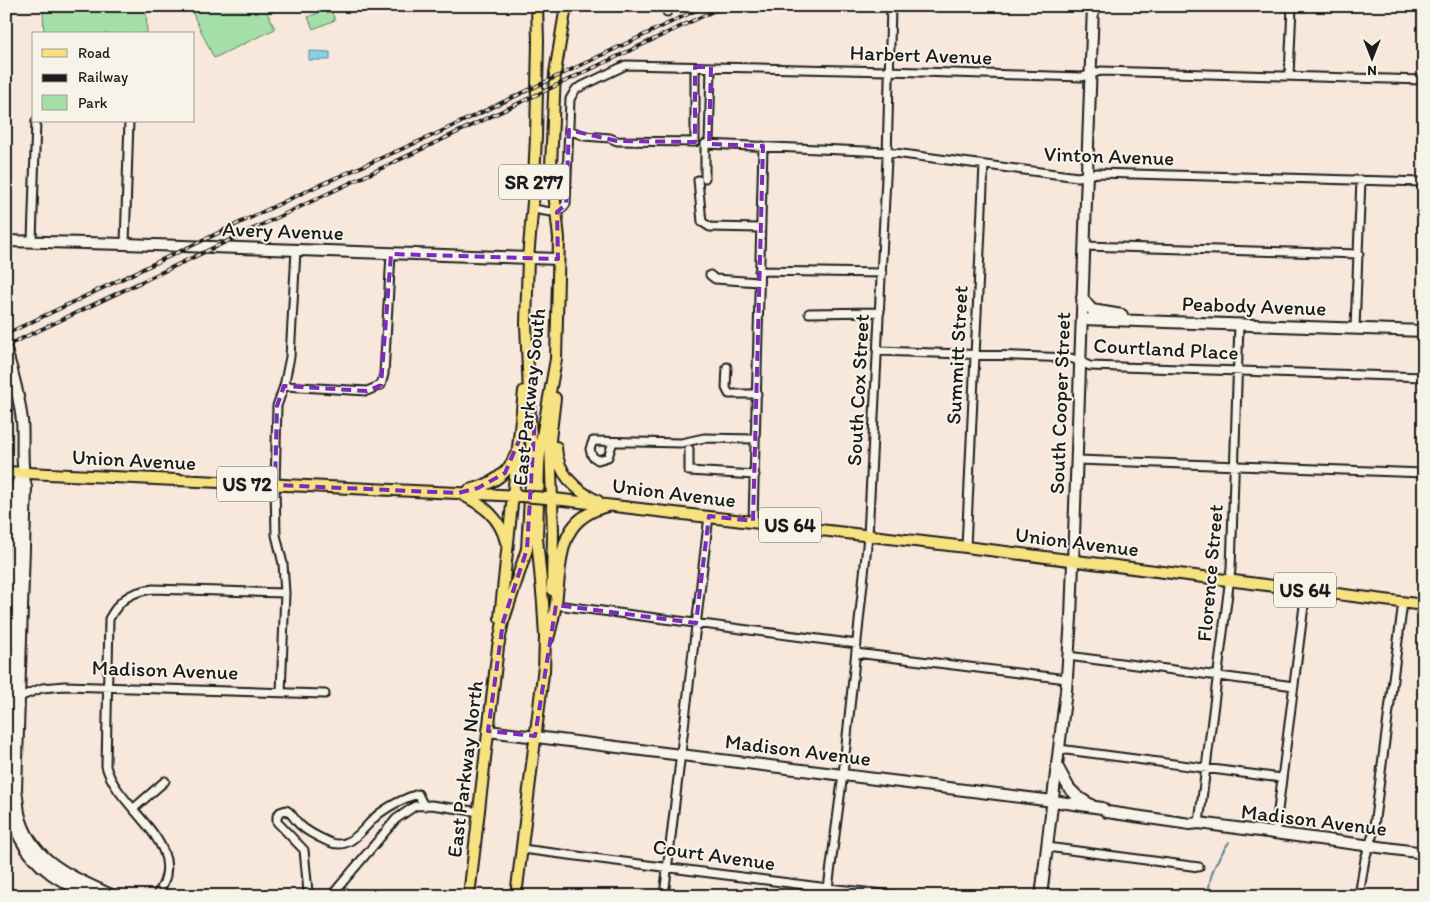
<svg xmlns="http://www.w3.org/2000/svg" width="1430" height="902" viewBox="0 0 1430 902" font-family="Itim,sans-serif">
<rect width="100%" height="100%" fill="#f8e7db"/>
<filter id="ink" filterUnits="userSpaceOnUse"><feTurbulence type="fractalNoise" baseFrequency=".02" numOctaves="2"/><feDisplacementMap in="SourceGraphic" scale="10" xChannelSelector="R" yChannelSelector="G"/><feConvolveMatrix kernelMatrix="1 2 1 2 8 2 1 2 1" color-interpolation-filters="sRGB"/></filter>
<g filter="url(#ink)">
<path fill="#a3dfa6" stroke="#607e61" d="M49,6H146L147,34H44L43,11Z
M189,6H264L275,29L214,58Z
M330,8L335,20L313,29L308,17Z"/>
<path fill="#87d2e7" stroke="#5c8996" d="M309,51L330,52V60H309Z"/>
<g fill="none" stroke-linecap="round" stroke-linejoin="round">
<path stroke="#5c8996" stroke-width="2" d="M1208,896C1210,871 1216,862 1229,842"/>
<defs>
<path id="street" d="M667,12V6
M1289,76L1292,6
M569,130L584,136L610,138L617,141L695,142V67
M709,144L711,67
M705,178V144L887,152L1078,177L1097,173L1424,182
M698,180L702,222L710,227L760,228
M532,209C546,210 557,217 566,204L570,99L576,89L626,65L888,71L1082,77L1101,71L1424,80
M32,241L36,121
M125,244L129,121
M1084,246L1359,254
M759,271L882,273
M710,275L715,279L759,282
M809,313L880,312
M1355,328L1361,180
M879,351L1071,358L1090,366L1424,377
M727,367L726,388L729,394H757
M284,386L367,391L381,385L384,374L391,254
M613,442L608,457L598,460L592,456L590,449L593,441L681,443L704,438L755,439
M689,449V471L755,475
M1078,460L1424,473
M753,521L763,146
M966,547L984,165
M556,605L857,644
M856,653L1067,679
M1068,656L1294,686
M281,692L285,593L283,564L276,535L275,485L277,406L284,386L290,357L296,251
M17,698L42,688L65,686L325,694
M1059,749L1281,778
M133,809L165,781
M1199,823L1231,569L1239,324
M1275,834L1306,590
M1047,847L1199,867
M522,849L828,888L902,896
M156,896C195,846 117,810 106,766L109,619C120,599 130,592 153,589L285,593
M310,896L308,892L304,850L277,822V816L280,812L286,810C292,813 294,819 299,824C306,831 320,838 329,842C352,852 365,824 380,813C391,805 405,798 418,794L424,806
M331,896L396,819L415,806L431,805L480,812
M664,896L709,516
M827,896L843,774L868,536L887,158L891,6
M1359,896L1365,859L1373,834L1403,602"/>
<path id="secondary" d="M6,241L125,244L558,259
M1082,298L1092,310L1122,315
M1082,319L1424,331
M6,350C13,373 19,396 22,420C24,442 20,465 26,487L16,790C17,797 18,805 19,813C30,862 73,877 113,896
M22,473L17,484C14,556 11,628 10,700C10,745 0,796 20,838C36,869 62,882 92,896
M488,731L1053,801L1102,808L1107,812L1190,824L1199,823L1424,853
M1057,766L1069,788L1078,797L1091,805
M1041,896L1066,691L1071,618L1093,6"/>
<path id="primary" d="M556,447C557,473 576,491 598,501
M6,472L521,496
M469,490C488,486 508,475 515,456
M461,494C483,505 500,517 506,542
M546,498L966,547L1424,605
M552,590L553,532L550,440L555,398
M500,618L524,391
M548,639C552,624 556,609 557,594C562,553 560,518 608,506
M544,672L545,637L543,603L537,538L539,464L541,442L556,359L559,238L551,166L555,73L566,6
M469,896L498,647L503,622L527,549L532,463L526,324L528,258L533,202L536,136L538,41L537,6
M516,896L544,666"/>
</defs>
<use href="#street" stroke="#1c1c1c" stroke-width="11"/>
<use href="#secondary" stroke="#1c1c1c" stroke-width="14"/>
<use href="#primary" stroke="#1c1c1c" stroke-width="14"/>
<use href="#street" stroke="#f7f3e8" stroke-width="7"/>
<use href="#secondary" stroke="#f7f3e8" stroke-width="10"/>
<use href="#primary" stroke="#f7e281" stroke-width="10"/>
<defs>
<path id="rail" d="M6,334L315,187L436,134L705,6
M6,346L724,6"/>
</defs>
<use href="#rail" stroke="#1c1c1c" stroke-width="4"/>
<use href="#rail" stroke="#f7f3e8" stroke-width="2" stroke-dasharray="5.5" stroke-linecap="butt"/>
<defs>
<path id="primary-bridge" d="M521,496L546,498"/>
</defs>
<use href="#primary-bridge" stroke="#1c1c1c" stroke-width="14" stroke-linecap="butt"/>
<use href="#primary-bridge" stroke="#f7e281" stroke-width="10"/>
</g>
</g>
<path fill="none" stroke="#7b2cbf" stroke-width="4" stroke-dasharray="10 6" stroke-linejoin="round" d="M695,67H711L709,144L763,146L753,521L709,516L696,623L556,605L535,736L488,731L503,622L527,549L535,416L530,415L505,473L478,488L458,493L275,485L277,406L284,386L367,391L381,385L391,254L558,259L557,212L566,204L569,130L617,141L695,142Z"/>
<g text-anchor="middle" stroke-width="4" stroke-linejoin="round" paint-order="stroke">
<g fill="#f7f3e8" stroke="#5e5c59" stroke-width="1">
<rect x="499" y="164.5" width="70" height="35" rx="4"/>
<rect x="217" y="466.5" width="60" height="35" rx="4"/>
<rect x="759" y="507.5" width="62" height="35" rx="4"/>
<rect x="1274" y="572.5" width="62" height="35" rx="4"/>
</g>
<g font-size="20" font-weight="bold" fill="#1c1c1c">
<text x="534" y="189">SR 277</text>
<text x="247" y="491">US 72</text>
<text x="790" y="532">US 64</text>
<text x="1305" y="597">US 64</text>
</g>
<g font-size="21" fill="#1c1c1c" stroke="#f7f3e8">
<text transform="translate(921 55) rotate(2)" y="7">Harbert Avenue</text>
<text transform="translate(1109 156) rotate(2)" y="7">Vinton Avenue</text>
<text transform="translate(283 231) rotate(2)" y="7">Avery Avenue</text>
<text transform="translate(1254 306) rotate(2)" y="7">Peabody Avenue</text>
<text transform="translate(1166 349) rotate(3)" y="7">Courtland Place</text>
<text transform="translate(957 355) rotate(-87)" y="7">Summitt Street</text>
<text transform="translate(858 390) rotate(-87)" y="7">South Cox Street</text>
<text transform="translate(529 397) rotate(-84)" y="7">East Parkway South</text>
<text transform="translate(1060 403) rotate(-88)" y="7">South Cooper Street</text>
<text transform="translate(134 460) rotate(3)" y="7">Union Avenue</text>
<text transform="translate(674 493) rotate(7)" y="7">Union Avenue</text>
<text transform="translate(1077 542) rotate(7)" y="7">Union Avenue</text>
<text transform="translate(1210 573) rotate(-85)" y="7">Florence Street</text>
<text transform="translate(165 670) rotate(2)" y="7">Madison Avenue</text>
<text transform="translate(798 750) rotate(7)" y="7">Madison Avenue</text>
<text transform="translate(465 769) rotate(-83)" y="7">East Parkway North</text>
<text transform="translate(1314 820) rotate(7)" y="7">Madison Avenue</text>
<text transform="translate(714 855) rotate(8)" y="7">Court Avenue</text>
</g>
</g>
<rect width="1430" height="902" fill="none" stroke="#f7f3e8" stroke-width="25"/>
<rect x="12" y="12" width="1405" height="877" fill="none" stroke="#1c1c1c" stroke-width="2" filter="url(#ink)"/>
<rect x="32" y="32" width="162" height="90" fill="#f7f3e8" stroke="#9f9d96"/>
<rect x="42" y="49" width="25" height="8" fill="#f7e281" stroke="#9f9d96"/>
<text x="78" y="58" font-size="15" fill="#1c1c1c">Road</text>
<rect x="42" y="74" width="25" height="8" fill="#1c1c1c" stroke="#9f9d96"/>
<text x="78" y="82" font-size="15" fill="#1c1c1c">Railway</text>
<rect x="42" y="95" width="25" height="15" fill="#a3dfa6" stroke="#9f9d96"/>
<text x="78" y="108" font-size="15" fill="#1c1c1c">Park</text>
<g transform="translate(1372 58) rotate(180)" stroke="#f7f3e8" stroke-width="4" paint-order="stroke">
<path d="M0-4L9 19L0 12L-9 19Z" fill="#1c1c1c"/>
<text y="-8" font-size="14" font-weight="bold" text-anchor="middle" fill="#1c1c1c">N</text>
</g>
</svg>
